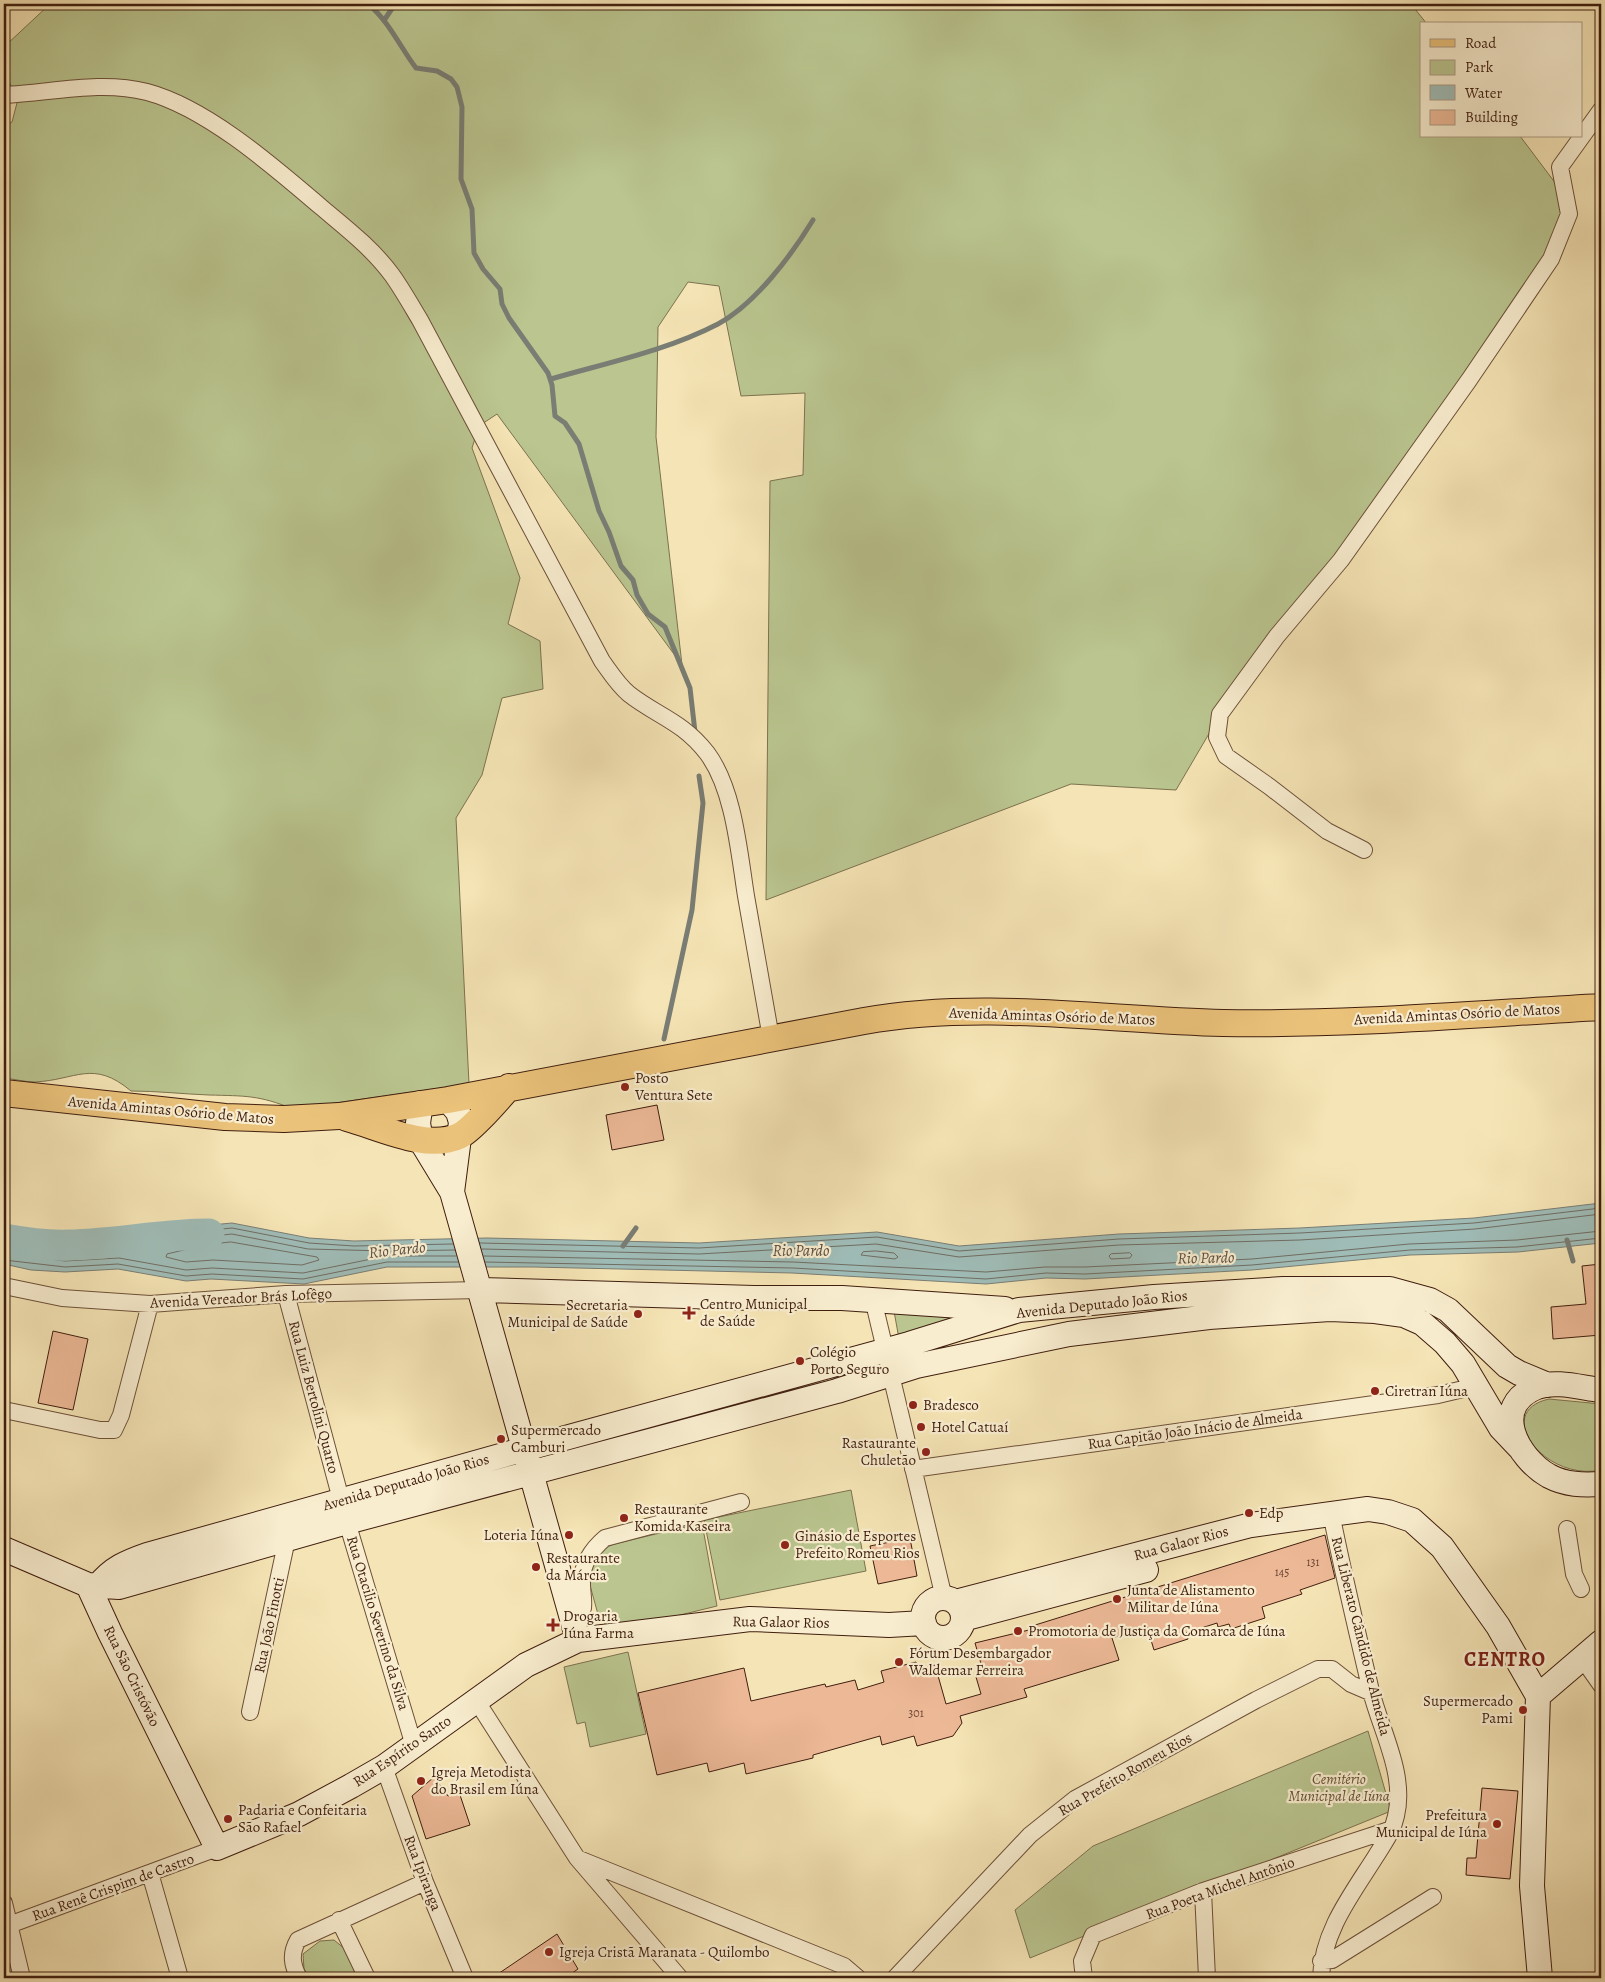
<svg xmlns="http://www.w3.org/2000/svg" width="1605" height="1982" viewBox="0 0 1605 1982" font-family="Alegreya,serif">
<rect width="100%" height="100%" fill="#f5e4b5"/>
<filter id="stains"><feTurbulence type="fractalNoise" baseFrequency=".004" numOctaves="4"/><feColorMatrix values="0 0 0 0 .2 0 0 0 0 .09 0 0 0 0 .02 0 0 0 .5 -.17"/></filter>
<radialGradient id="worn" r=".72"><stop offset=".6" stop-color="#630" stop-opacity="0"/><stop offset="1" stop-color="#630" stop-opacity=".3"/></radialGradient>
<path fill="#bac58f" stroke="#7d724f" d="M50,4H1411L1427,24H1421V136H1520L1571,204L1542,280L1217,720L1176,790L1071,784L766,900L770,481L803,475L805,393L741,396L719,286L688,282L658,327L656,437L682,665L497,414L479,426L472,448L520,578L508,624L540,641L543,689L502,698L482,775L456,818L469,1084L293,1109C259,1095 245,1096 209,1095C183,1094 157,1091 131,1091C93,1059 76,1080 35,1082C25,1082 14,1079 4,1078V127L12,122L18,99C9,82 0,67 5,46Z
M894,1311L972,1316L899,1339Z
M1549,1399L1601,1404V1470C1545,1482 1491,1412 1549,1399Z
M851,1490L866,1571L720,1600L704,1520Z
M702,1523L717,1606L623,1629L608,1627L599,1618L588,1578L591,1564L607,1547L614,1544Z
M628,1652L646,1734L590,1747L585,1722L577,1724L564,1667Z
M1368,1731L1391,1811L1030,1958L1015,1910L1093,1846Z
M334,1940L345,1949L358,1978H309L304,1969L303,1954L320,1941Z"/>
<path fill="#9fbcb7" stroke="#797d74" d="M1601,1203V1243L1518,1252L1410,1255L1252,1270L1085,1279L1046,1278L986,1284L792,1273L534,1267H387L304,1284L211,1279L186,1281L118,1269L65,1272L31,1270L4,1264V1236L35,1242L65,1244L153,1238L201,1226L232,1223L309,1238L354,1241L487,1238L699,1243L877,1232L959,1246L1119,1234L1300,1228L1474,1218Z"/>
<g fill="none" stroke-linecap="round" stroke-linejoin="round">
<path stroke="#706d63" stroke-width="1" d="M4,1241L34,1247L66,1249L153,1243L202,1231L232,1228L309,1243L354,1246L453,1244
M231,1242L317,1257L319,1260L302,1265L213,1260L186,1262L166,1257L167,1254L204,1245Z
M480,1243L699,1248L877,1237L959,1251L1119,1239L1300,1233L1474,1223L1601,1208
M4,1247L33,1253L66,1256L154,1249L203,1237L232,1234L308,1249L386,1251L388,1254L386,1256L303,1273L212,1268L186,1270L119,1258L65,1261L4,1253
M482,1249L699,1254L876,1244L959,1257L1119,1245L1300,1240L1475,1229L1601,1214
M455,1250L391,1251L389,1254L391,1256H456
M876,1251L894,1253L898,1257L895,1259L861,1255L863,1252Z
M1130,1253L1132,1255L1130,1258L1111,1259L1109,1256L1111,1254Z
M484,1256L793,1262L986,1272L1045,1267H1085L1252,1259L1409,1244L1517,1240L1601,1231
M4,1260L65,1267L118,1264L186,1276L212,1274L303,1279L387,1262H458
M485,1262L793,1268L986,1279L1046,1273L1085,1274L1252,1265L1410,1250L1517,1247L1601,1238"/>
<path stroke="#797d74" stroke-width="5" d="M368,4C389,21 400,47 416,68L437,71L451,79L457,87L462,107L461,179L472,209L474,253L483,269L500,289L502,304L509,318L548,373L552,385L555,416L565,423L579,444L599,511L609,532L621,566L633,580L637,595L648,614L665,627L690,688L695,732
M385,19L395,4
M551,379C606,363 666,351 718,324C755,304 791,256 813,220
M664,1039L692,910L703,803L699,776
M1567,1240L1573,1261
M623,1246L636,1228"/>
<path stroke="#9fbcb7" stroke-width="31" d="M4,1239C26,1243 47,1246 69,1245C116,1244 162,1234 209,1234"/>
</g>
<path fill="#ecb896" stroke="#401e0f" d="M657,1105L664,1140L612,1150L606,1115Z
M1601,1264V1335L1553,1339L1551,1307L1586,1304L1582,1266Z
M53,1331L88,1339L73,1410L38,1403Z
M1325,1535L1335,1578L1300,1590L1302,1594L1262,1607L1265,1618L1231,1629L1229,1624L1218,1627L1217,1623L1186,1633L1188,1639L1154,1650L1147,1627L1112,1638L1119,1660L1024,1689L1027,1697L960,1716L962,1723L953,1736L917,1746L914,1736L882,1745L880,1736L813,1755V1758L746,1774L744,1763L709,1772L707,1763L657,1775L638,1693L744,1668L751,1701L825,1684L826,1687L855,1680L858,1690L884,1682L881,1671L916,1662L918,1670L935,1665L946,1704L981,1694L976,1677L984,1674L975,1643L1033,1629L1032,1626Z
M910,1538L917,1576L878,1584L870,1546Z
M434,1777L448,1796L459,1792L470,1825L426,1839L412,1796Z
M1482,1788L1518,1791L1510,1879L1466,1875L1467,1858H1476Z
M557,1934L578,1969L565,1978H492Z"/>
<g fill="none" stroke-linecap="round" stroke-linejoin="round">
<defs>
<path id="street" d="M4,95C51,93 100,80 147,92C207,108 274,167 321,207C346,228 372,248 392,275C402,289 411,305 420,320L602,661C610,672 618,685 629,694C657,716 682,721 707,753C734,789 739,852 746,896C754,943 763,991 771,1038
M1364,850L1327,831L1270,787L1226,756L1217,737L1220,714L1277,636L1341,560L1469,380L1551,259L1569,214L1560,167L1601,110
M4,1286L62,1298L150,1304L286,1294L481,1290
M286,1294L347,1522L414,1746
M873,1299L944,1598
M4,1410L100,1430H114L121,1415L150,1304
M913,1469L1438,1395L1476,1386
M1567,1529L1574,1574L1581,1589
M573,1621L583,1608C584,1600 582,1592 582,1584C581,1565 592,1549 605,1538L741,1502
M1582,1658L1601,1685
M476,1700L577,1858L680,1978
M250,1712L287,1539
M384,1767L425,1882L465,1978
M579,1859L844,1966L858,1978
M150,1873L180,1978
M1203,1891L1207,1978
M4,1903L22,1978
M339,1920L367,1978
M9,1925L217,1848
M1321,1961L1332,1960L1433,1897
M299,1978C292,1965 290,1954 298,1940L425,1882
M895,1978L1030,1835L1075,1799L1256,1700L1318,1669H1332L1351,1684L1372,1693
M1084,1978L1082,1961L1093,1935L1203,1891L1392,1829
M1321,1978C1322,1932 1352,1894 1376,1856C1384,1843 1393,1831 1396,1816C1406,1774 1381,1731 1371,1691C1357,1632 1343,1573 1331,1513"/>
<path id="secondary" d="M448,1100L458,1112L461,1122L452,1192
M421,1103L418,1123L421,1141L452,1192L578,1640
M481,1290L754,1298H842L1005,1309
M1601,1390C1582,1388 1556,1380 1537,1387C1489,1406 1517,1458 1549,1476C1566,1485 1583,1485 1601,1484
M4,1549L88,1585L119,1587L347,1522L837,1391L916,1366L1069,1334L1209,1317L1330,1309L1375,1311L1404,1315L1422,1323L1445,1343L1463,1364L1501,1428L1519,1447
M88,1585L110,1633L217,1848L299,1814L351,1786L384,1767L526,1665L578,1640L750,1619L889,1625L924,1623
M98,1586C112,1568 127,1562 147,1555L525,1449L909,1344L1019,1310L1154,1297L1283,1289H1390L1430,1300L1448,1310L1507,1366L1519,1373L1548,1385
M923 1618a20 20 0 1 1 40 0a20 20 0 1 1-40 0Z
M955,1602L1251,1525L1368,1509L1388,1512L1412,1520L1442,1547L1498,1626L1538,1696
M963,1619L1146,1570
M1538,1696L1532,1886L1540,1978
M1538,1696L1601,1642"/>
<path id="primary" d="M4,1093L225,1117L284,1119L339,1116L448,1100L864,1021C982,1000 1104,1020 1223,1023C1349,1025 1476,1014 1601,1007
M347,1118C380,1127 427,1151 459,1136C471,1131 499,1098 509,1087"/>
</defs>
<use href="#street" stroke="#6d5038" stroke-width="18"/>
<use href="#secondary" stroke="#401e0f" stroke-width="26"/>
<use href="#primary" stroke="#401e0f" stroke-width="28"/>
<use href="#street" stroke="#f8edcf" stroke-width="16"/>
<use href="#secondary" stroke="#f8edcf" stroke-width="24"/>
<use href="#primary" stroke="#eac27a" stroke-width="26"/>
</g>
<g fill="#8f2418" stroke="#f8edcf" stroke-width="2">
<circle cx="625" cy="1087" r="5"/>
<path d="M686.5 1305.5h5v5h5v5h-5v5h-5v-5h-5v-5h5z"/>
<circle cx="638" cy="1314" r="5"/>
<circle cx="800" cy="1361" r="5"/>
<circle cx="1375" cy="1391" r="5"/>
<circle cx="913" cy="1405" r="5"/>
<circle cx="921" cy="1427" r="5"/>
<circle cx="501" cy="1439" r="5"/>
<circle cx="926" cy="1452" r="5"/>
<circle cx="1249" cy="1513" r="5"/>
<circle cx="624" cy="1518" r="5"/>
<circle cx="569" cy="1535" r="5"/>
<circle cx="785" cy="1545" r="5"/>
<circle cx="536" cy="1567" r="5"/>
<circle cx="1117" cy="1599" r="5"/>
<path d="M550.5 1617.5h5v5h5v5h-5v5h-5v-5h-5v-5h5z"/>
<circle cx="1018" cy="1631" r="5"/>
<circle cx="899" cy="1662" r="5"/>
<circle cx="1523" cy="1710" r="5"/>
<circle cx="421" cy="1781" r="5"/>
<circle cx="228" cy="1819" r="5"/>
<circle cx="1497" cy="1824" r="5"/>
<circle cx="549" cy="1952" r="5"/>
</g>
<g text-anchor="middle" stroke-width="4.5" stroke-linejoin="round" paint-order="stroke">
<g font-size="12" fill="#6b4431">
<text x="1313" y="1566">131</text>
<text x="1282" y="1576">145</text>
<text x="916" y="1717">301</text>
</g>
<g font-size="15" fill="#401e0f" stroke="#f8edcf">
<text transform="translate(1457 1014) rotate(-3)" y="5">Avenida Amintas Osório de Matos</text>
<text transform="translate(1052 1016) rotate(2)" y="5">Avenida Amintas Osório de Matos</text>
<text transform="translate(171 1110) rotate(5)" y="5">Avenida Amintas Osório de Matos</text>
<text transform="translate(241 1298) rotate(-3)" y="5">Avenida Vereador Brás Lofêgo</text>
<text transform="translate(1102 1304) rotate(-6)" y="5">Avenida Deputado João Rios</text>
<text transform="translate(314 1397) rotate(75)" y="5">Rua Luiz Bertolini Quarto</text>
<text transform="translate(1195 1429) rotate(-8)" y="5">Rua Capitão João Inácio de Almeida</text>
<text transform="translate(406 1482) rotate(-16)" y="5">Avenida Deputado João Rios</text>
<text transform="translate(1181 1543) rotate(-15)" y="5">Rua Galaor Rios</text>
<text transform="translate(781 1622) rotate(1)" y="5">Rua Galaor Rios</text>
<text transform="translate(378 1623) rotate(73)" y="5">Rua Otacilio Severino da Silva</text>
<text transform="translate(269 1625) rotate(-78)" y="5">Rua João Finotti</text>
<text transform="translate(1361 1636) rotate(76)" y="5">Rua Liberato Cândido de Almeida</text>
<text transform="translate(132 1676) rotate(64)" y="5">Rua São Cristóvão</text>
<text transform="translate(402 1751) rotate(-34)" y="5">Rua Espírito Santo</text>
<text transform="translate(1125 1774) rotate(-30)" y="5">Rua Prefeito Romeu Rios</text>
<text transform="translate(423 1873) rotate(69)" y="5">Rua Ipiranga</text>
<text transform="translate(113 1887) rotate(-20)" y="5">Rua Renê Crispim de Castro</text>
<text transform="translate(1220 1888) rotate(-20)" y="5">Rua Poeta Michel Antônio</text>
</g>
<g font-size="15" fill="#401e0f" stroke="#f8edcf" text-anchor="start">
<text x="635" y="1083">Posto<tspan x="635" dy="17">Ventura Sete</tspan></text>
<text x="700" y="1309">Centro Municipal<tspan x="700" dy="17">de Saúde</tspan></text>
<text x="628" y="1310" text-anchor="end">Secretaria<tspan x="628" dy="17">Municipal de Saúde</tspan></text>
<text x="810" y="1357">Colégio<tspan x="810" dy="17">Porto Seguro</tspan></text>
<text x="1385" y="1396">Ciretran Iúna</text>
<text x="923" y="1410">Bradesco</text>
<text x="931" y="1432">Hotel Catuaí</text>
<text x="511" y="1435">Supermercado<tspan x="511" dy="17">Camburi</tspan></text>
<text x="916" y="1448" text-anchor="end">Rastaurante<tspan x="916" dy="17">Chuletão</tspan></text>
<text x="634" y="1514">Restaurante<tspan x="634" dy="17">Komida Kaseira</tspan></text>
<text x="1259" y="1518">Edp</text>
<text x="559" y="1540" text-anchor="end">Loteria Iúna</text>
<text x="795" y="1541">Ginásio de Esportes<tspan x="795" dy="17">Prefeito Romeu Rios</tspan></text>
<text x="546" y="1563">Restaurante<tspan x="546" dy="17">da Márcia</tspan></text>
<text x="1127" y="1595">Junta de Alistamento<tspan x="1127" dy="17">Militar de Iúna</tspan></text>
<text x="563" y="1621">Drogaria<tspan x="563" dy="17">Iúna Farma</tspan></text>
<text x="1028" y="1636">Promotoria de Justiça da Comarca de Iúna</text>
<text x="909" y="1658">Fórum Desembargador<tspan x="909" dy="17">Waldemar Ferreira</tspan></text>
<text x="1513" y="1706" text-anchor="end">Supermercado<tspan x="1513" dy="17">Pami</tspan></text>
<text x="431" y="1777">Igreja Metodista<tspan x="431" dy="17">do Brasil em Iúna</tspan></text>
<text x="238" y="1815">Padaria e Confeitaria<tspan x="238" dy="17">São Rafael</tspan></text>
<text x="1487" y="1820" text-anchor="end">Prefeitura<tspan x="1487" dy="17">Municipal de Iúna</tspan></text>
<text x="559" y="1957">Igreja Cristã Maranata - Quilombo</text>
</g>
<g font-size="15" font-style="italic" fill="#655035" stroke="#f8edcf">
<text x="1339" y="1784">Cemitério<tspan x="1339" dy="17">Municipal de Iúna</tspan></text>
</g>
<g font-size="16" font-style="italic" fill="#5c4d41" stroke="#f8edcf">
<text transform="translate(397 1249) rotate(-6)" y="6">Rio Pardo</text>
<text x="801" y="1256">Rio Pardo</text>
<text transform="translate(1206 1257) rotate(-1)" y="6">Rio Pardo</text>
</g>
<g font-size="20" font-weight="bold" letter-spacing="1" fill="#7a1f14" stroke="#f8edcf">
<text x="1505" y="1666">CENTRO</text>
</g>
</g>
<rect width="1605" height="1982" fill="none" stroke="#f5e4b5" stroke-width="20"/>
<rect x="5" y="5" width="1595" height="1972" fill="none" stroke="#401e0f" stroke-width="2.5"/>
<rect x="10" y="10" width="1585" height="1962" fill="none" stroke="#401e0f"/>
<rect x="1420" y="22" width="162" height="115" fill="#f8edcf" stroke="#ae9a82"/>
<rect x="1430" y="39" width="25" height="8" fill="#eac27a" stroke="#ae9a82"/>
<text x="1465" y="48" font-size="15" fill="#401e0f">Road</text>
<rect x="1430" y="60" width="25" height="15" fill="#bac58f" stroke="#ae9a82"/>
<text x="1465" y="72" font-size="15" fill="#401e0f">Park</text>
<rect x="1430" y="85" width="25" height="15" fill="#9fbcb7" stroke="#ae9a82"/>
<text x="1465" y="98" font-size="15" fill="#401e0f">Water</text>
<rect x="1430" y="110" width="25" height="15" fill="#ecb896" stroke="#ae9a82"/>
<text x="1465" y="122" font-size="15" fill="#401e0f">Building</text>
<rect width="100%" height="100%" filter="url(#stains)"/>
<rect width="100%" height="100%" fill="url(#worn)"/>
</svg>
